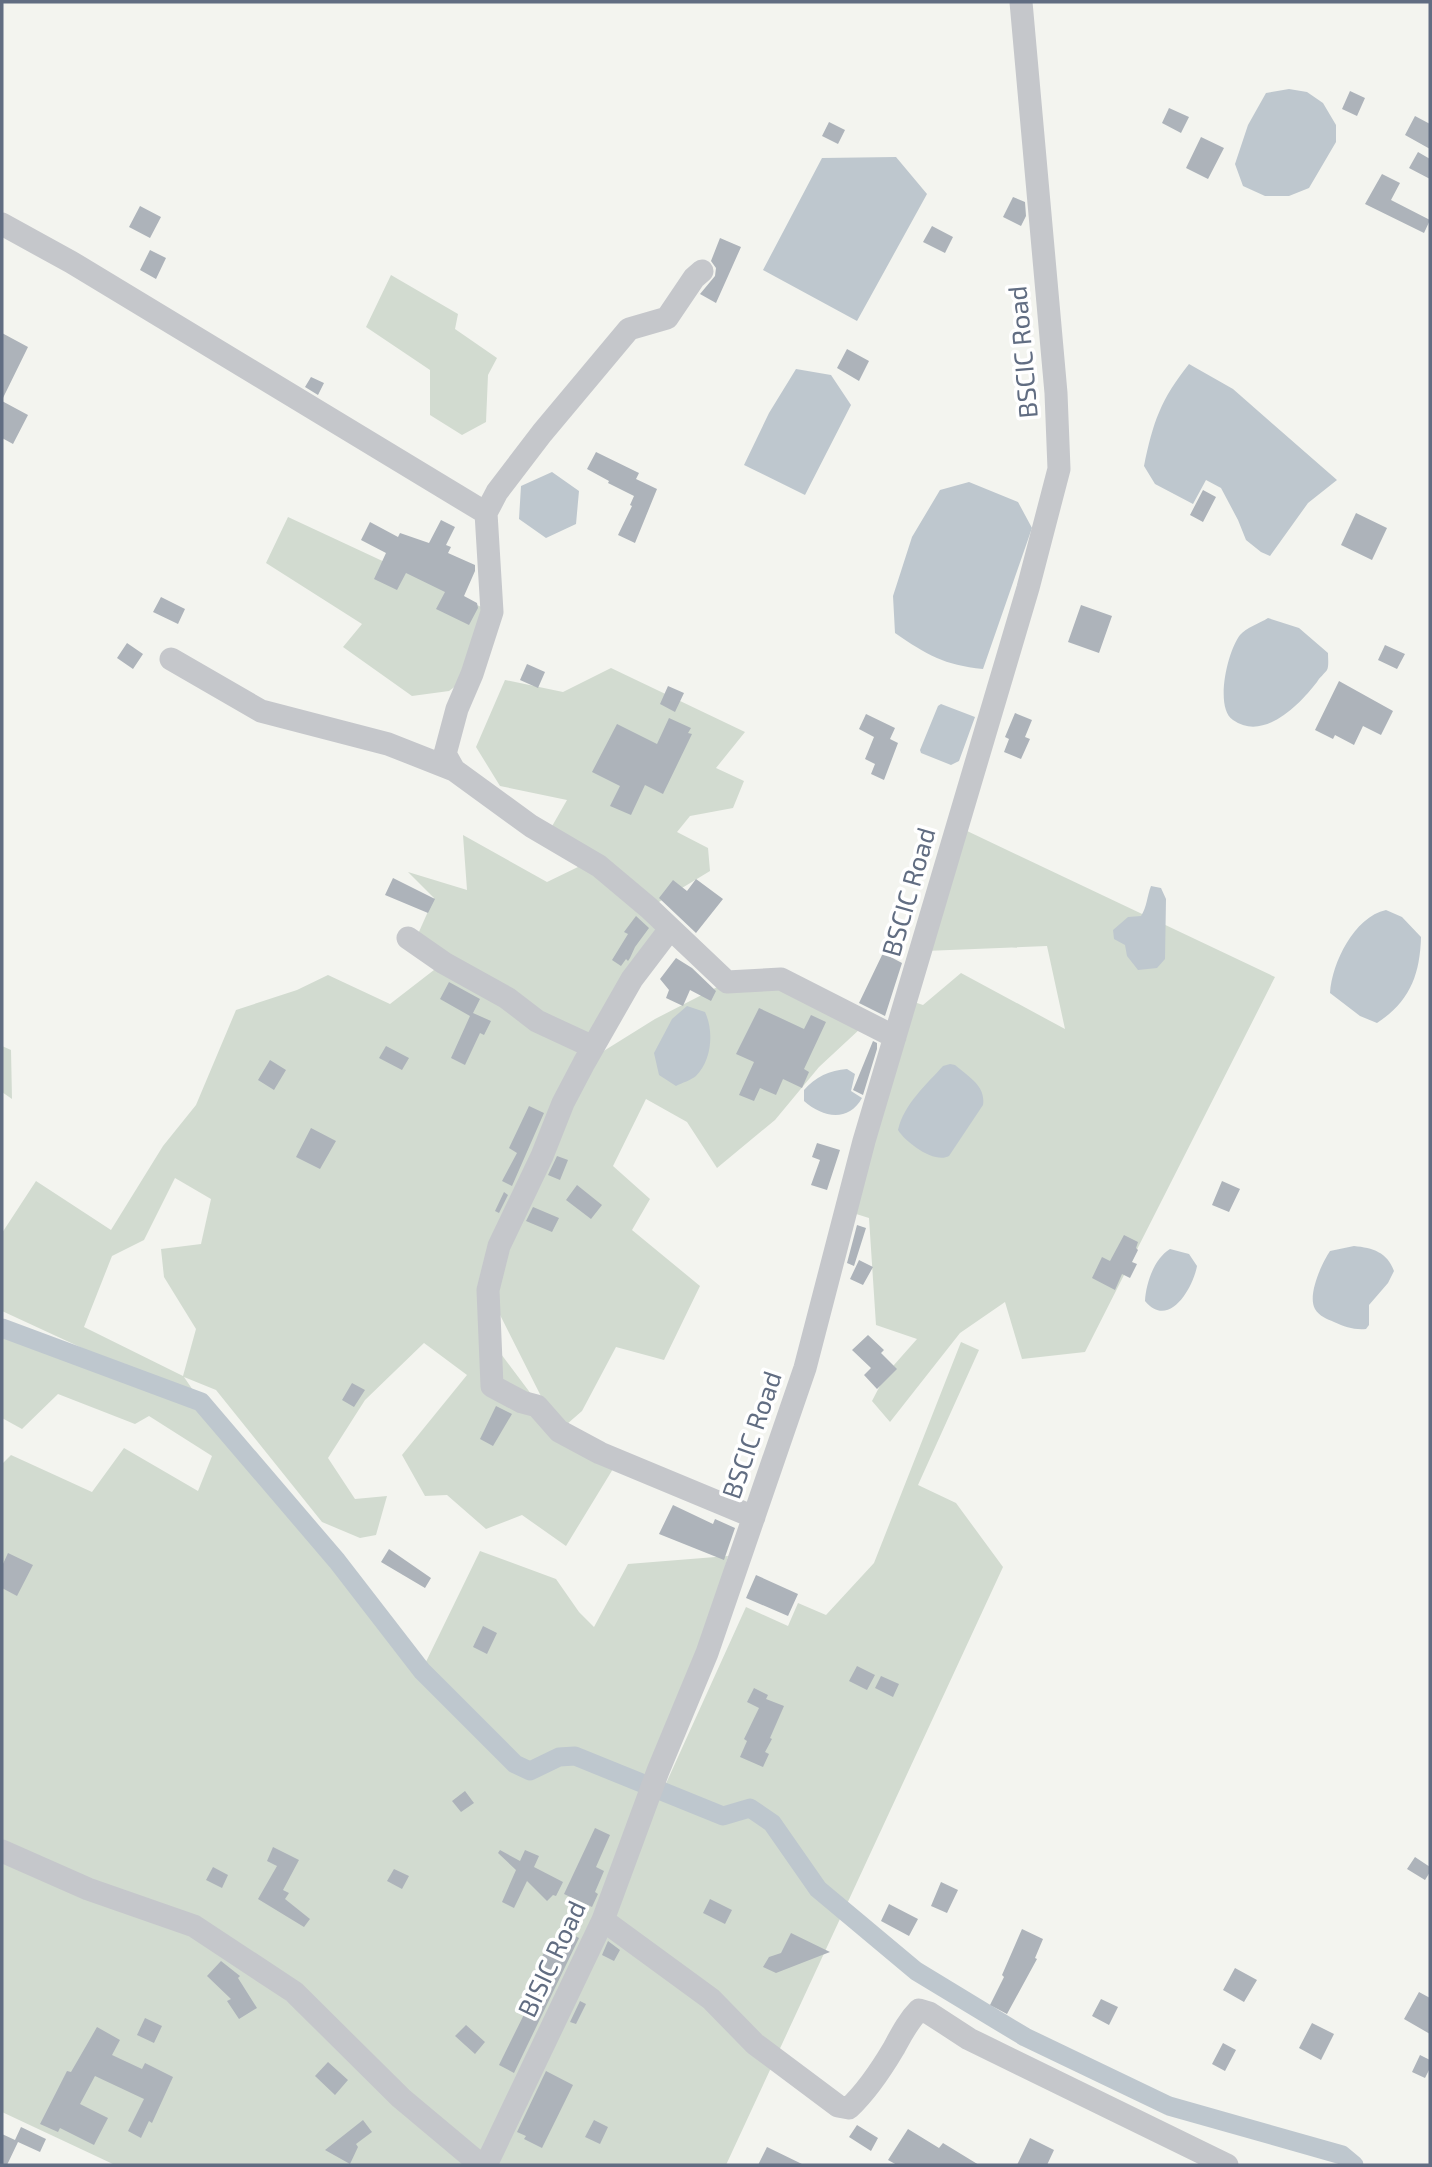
<svg xmlns="http://www.w3.org/2000/svg" width="1432" height="2167" viewBox="0 0 1432 2167" font-family="'Exo 2',sans-serif">
<rect width="100%" height="100%" fill="#f3f4ef"/>
<path fill="#d2dbd0" fill-rule="evenodd" d="M391,275L458,314L455,329L497,358L488,375L486,422L462,435L430,415V370L366,327Z
M288,517L492,612L472,674L449,691L412,696L343,647L362,624L266,563Z
M611,668L745,732L716,768L744,781L733,808L690,816L677,832L708,848L710,871L649,908L670,929L586,1062L655,1019L727,982L781,979L861,1028L819,1067L775,1120L717,1168L687,1122L646,1099L613,1166L650,1199L632,1230L700,1286L664,1360L616,1347L582,1411L559,1431L616,1464L566,1546L522,1515L486,1529L447,1495L425,1496L402,1455L467,1375L424,1343L365,1400L328,1458L355,1499L387,1496L376,1535L360,1538L322,1522L216,1390L184,1377L201,1402L337,1561L422,1670L480,1551L556,1579L579,1612L594,1627L628,1564L728,1556L703,1650L605,1918L746,1607L788,1626L798,1603L826,1615L874,1563L961,1342L979,1350L918,1485L956,1503L1003,1567L726,2165H486L362,2061L194,1926L2,1851V1464L11,1455L92,1492L124,1448L198,1491L212,1456L149,1416L135,1424L58,1394L22,1429L2,1418V1328L188,1397L2,1311V1233L36,1181L111,1230L163,1146L196,1105L236,1010L297,990L328,975L390,1004L443,963L418,934L434,898L408,872L467,890L463,835L547,882L578,867L547,835L567,800L500,786L476,747L505,680L563,692ZM175,1178L211,1199L201,1244L161,1249L164,1277L196,1329L183,1376L84,1327L112,1256L144,1240ZM488,1291L556,1426H555L489,1338Z
M965,830L1275,977L1085,1352L1022,1359L1005,1302L960,1333L890,1422L872,1401L886,1374L917,1339L876,1325L869,1218L853,1213L911,1001L923,1005L961,973L1065,1029L1047,946L925,951Z
M2,1046L11,1050L12,1099L2,1092Z
M2,1858L192,1929L291,1994L465,2165H115L2,2112Z"/>
<path fill="#bec7ce" d="M1289,89L1307,92L1323,103L1336,125V142L1309,188L1289,196H1265L1243,186L1235,164L1248,125L1266,93Z
M896,157L927,194L857,321L763,270L822,158Z
M1189,364L1233,389L1337,480L1308,503L1270,556L1261,552L1246,540L1238,520L1221,488L1206,480L1193,504L1155,484L1144,466C1153,422 1161,399 1189,364Z
M796,369L831,375L851,405L805,495L744,465L769,413Z
M552,472L579,491L576,524L546,538L519,519L521,486Z
M969,482L1018,502L1032,528L983,669C944,665 927,655 895,633L893,596L912,537L940,490Z
M1268,618L1299,628L1328,653C1328,658 1329,666 1327,670C1325,673 1319,678 1317,682C1300,704 1264,742 1233,720C1214,707 1228,650 1240,635C1246,628 1260,623 1268,618Z
M941,704L975,717L959,761L951,765L921,753L920,750L938,706Z
M1151,886L1161,888L1166,899L1165,959L1157,968L1138,970L1127,956L1125,945L1114,939L1113,930L1128,917L1141,916C1147,907 1147,896 1151,886Z
M1386,910L1402,917L1421,937C1420,976 1409,1002 1377,1023L1360,1016L1330,993C1332,963 1354,917 1386,910Z
M687,1006L705,1012C714,1031 712,1060 696,1076C691,1080 682,1083 676,1086L659,1075L654,1053L672,1019Z
M950,1064L955,1065C969,1077 986,1086 983,1105L949,1156C935,1164 906,1143 898,1130C904,1104 926,1085 943,1066Z
M847,1069L855,1074L851,1091L862,1098C848,1123 822,1117 804,1101V1090C815,1077 830,1070 847,1069Z
M1354,1246C1373,1248 1387,1252 1394,1271L1388,1283L1369,1305V1325L1366,1329C1354,1330 1345,1327 1334,1322C1327,1319 1319,1316 1315,1309C1307,1295 1322,1263 1330,1251Z
M1170,1249L1189,1254L1197,1266C1193,1288 1169,1330 1145,1301C1146,1283 1154,1259 1170,1249Z"/>
<g fill="none" stroke-linecap="round" stroke-linejoin="round">
<path stroke="#bec7ce" stroke-width="19" d="M2,1328L201,1402L337,1561L422,1671L515,1764L530,1771L559,1757L575,1756L723,1816L750,1808L772,1823L818,1889L916,1971L1025,2037L1169,2106L1342,2155L1354,2165"/>
</g>
<path fill="#adb3ba" d="M1350,91L1365,98L1357,116L1342,109Z
M1169,108L1189,117L1181,133L1162,123Z
M1415,116L1430,124V149L1405,135Z
M829,122L845,130L838,144L822,136Z
M1201,137L1224,148L1208,179L1186,168Z
M1418,152L1430,159V179L1409,168Z
M1382,174L1400,183L1391,200L1430,220L1424,233L1365,204Z
M1013,197L1025,202L1026,216L1021,226L1003,217Z
M140,206L161,217L150,238L129,227Z
M932,226L953,237L945,253L923,242Z
M720,238L741,247L716,303L700,294L715,276L716,268L711,261Z
M150,250L166,258L156,279L140,270Z
M2,333L28,347L2,400Z
M847,349L869,361L859,381L837,368Z
M311,377L324,383L318,395L305,387Z
M2,401L28,415L13,444L2,438Z
M596,452L639,473L636,479L657,489L635,543L618,535L632,506L630,505L634,496L608,483L609,481L587,469Z
M1203,490L1216,497L1203,522L1190,515Z
M1356,513L1387,528L1372,560L1341,545Z
M441,520L455,527L446,545L451,547L448,553L475,565V571L464,596L477,603L478,608L469,625L436,609L445,592L406,573L397,590L374,579L386,553L361,540L370,522L398,537L400,533L429,543Z
M161,597L185,609L178,624L153,612Z
M1081,605L1112,616L1099,653L1068,642Z
M127,643L143,654L133,669L117,658Z
M1385,645L1405,654L1397,669L1378,660Z
M527,664L545,672L538,688L520,680Z
M1339,681L1393,711L1381,735L1363,726L1354,745L1335,735L1333,739L1315,730Z
M668,686L684,693L675,712L660,704Z
M1015,713L1032,720L1025,737L1030,739L1021,759L1004,752L1009,739L1005,737Z
M866,714L895,728L890,739L898,743L884,780L871,774L875,764L865,759L874,737L859,729Z
M669,718L691,728L688,733L692,734L663,794L645,785L631,815L610,806L620,786L592,772L617,724L657,744Z
M393,878L435,899L428,913L385,895Z
M696,879L723,899L696,933L659,898L673,880L687,891Z
M636,916L649,928L635,947L630,958L628,961L626,959L621,966L612,960L628,934L624,932Z
M883,953L902,963L885,1016L859,1003Z
M676,958L692,968L716,991L711,1001L690,990L683,1006L666,998L669,990L660,979Z
M449,982L480,999L473,1013L491,1021L484,1035L480,1033L465,1065L451,1058L470,1016L440,999Z
M759,1008L804,1029L811,1015L826,1022L804,1069L809,1072L802,1088L783,1079L776,1095L760,1088L754,1101L739,1095L754,1062L736,1054Z
M873,1041L877,1043V1049L863,1095L853,1090Z
M386,1046L409,1058L402,1070L379,1058Z
M270,1060L286,1070L274,1090L258,1080Z
M529,1106L544,1113L512,1186L502,1181L517,1153L509,1148Z
M311,1128L336,1141L320,1169L296,1157Z
M817,1143L840,1150L827,1190L811,1185L820,1160L812,1157Z
M557,1156L568,1160L560,1180L548,1175Z
M1222,1181L1240,1189L1229,1212L1212,1205Z
M577,1185L602,1205L591,1219L566,1200Z
M504,1192L508,1195L499,1213L495,1211Z
M533,1207L559,1218L552,1232L526,1221Z
M857,1225L866,1228L854,1266L847,1263Z
M1124,1235L1138,1242L1136,1248L1138,1250L1132,1262L1137,1264L1130,1278L1122,1274L1115,1290L1092,1278L1102,1257L1110,1261Z
M859,1260L873,1267L863,1285L850,1279Z
M868,1335L884,1350L881,1353L897,1369L877,1389L864,1375L871,1368L852,1350Z
M352,1383L365,1390L354,1407L342,1400Z
M496,1406L512,1414L493,1446L480,1439Z
M673,1505L713,1524L715,1519L735,1528L724,1560L659,1534Z
M389,1549L431,1578L425,1588L381,1562Z
M8,1553L33,1565L17,1596L2,1588V1566Z
M756,1575L798,1594L788,1616L746,1598Z
M483,1626L497,1633L487,1654L473,1647Z
M857,1666L875,1675L867,1690L849,1681Z
M881,1676L899,1684L893,1697L875,1688Z
M754,1688L768,1695L766,1699L784,1706L770,1738L772,1739L765,1752L769,1754L763,1767L740,1757L747,1741L744,1739L759,1708L747,1702Z
M465,1791L474,1803L461,1812L452,1801Z
M595,1828L610,1835L596,1867L604,1871L595,1892L598,1894L592,1907L564,1894Z
M273,1847L299,1860L283,1890L289,1893L285,1899L310,1919L304,1927L258,1899L277,1866L267,1861Z
M500,1850L520,1861L525,1850L539,1856L534,1867L563,1882L556,1896L553,1895L547,1901L527,1881L514,1908L502,1902L516,1870L498,1853Z
M1415,1857L1430,1867V1872L1425,1880L1407,1869Z
M213,1867L228,1875L222,1888L206,1880Z
M394,1869L409,1876L402,1889L387,1881Z
M941,1882L958,1890L947,1913L931,1906Z
M710,1899L732,1910L725,1924L703,1913Z
M889,1904L918,1919L909,1936L881,1921Z
M1022,1929L1043,1939L1035,1958L1037,1959L1007,2014L990,2005L1004,1977L1002,1975Z
M564,1930L579,1938L514,2073L499,2065L544,1974L536,1970L545,1950L552,1954Z
M791,1933L830,1952L776,1973L763,1967L769,1957L781,1953Z
M608,1941L620,1950L614,1961L602,1955Z
M221,1961L240,1976L238,1978L257,2008L239,2019L227,2001L231,1999L207,1976Z
M1235,1968L1257,1980L1244,2002L1223,1990Z
M1419,1992L1430,1998V2034L1404,2019Z
M1101,1999L1118,2007L1109,2025L1092,2016Z
M580,2001L586,2004L576,2024L570,2022Z
M145,2018L162,2026L154,2043L137,2035Z
M1312,2023L1334,2034L1321,2060L1299,2048Z
M466,2025L485,2042L475,2054L455,2036Z
M97,2027L120,2040L112,2055L142,2069L145,2063L173,2077L152,2123L149,2121L141,2138L128,2131L144,2099L95,2076L80,2104L108,2118L94,2145L60,2128L58,2132L40,2124L67,2071L71,2072Z
M1223,2043L1236,2050L1225,2071L1212,2064Z
M1420,2055L1430,2060V2068L1425,2078L1412,2072Z
M328,2062L348,2080L335,2095L315,2076Z
M546,2071L573,2085L542,2148L524,2139L526,2136L517,2132Z
M363,2120L372,2132L356,2144L358,2147L350,2164L325,2150Z
M594,2120L608,2127L600,2144L585,2137Z
M857,2125L878,2138L871,2151L849,2137Z
M21,2127L46,2139L40,2152L18,2142L7,2165H2V2134L15,2140Z
M908,2129L939,2148L943,2143L979,2165H897L888,2160Z
M1030,2138L1054,2150L1047,2165H1017Z
M767,2147L804,2165H758Z"/>
<g fill="none" stroke-linecap="round" stroke-linejoin="round">
<path stroke="#c5c7cb" stroke-width="23" d="M2,224L71,262L486,513L492,612L472,674L457,709L445,754L454,770L531,826L599,866L649,908L727,982L781,979L895,1037
M486,513L497,492L542,433L629,329L667,318L694,278L702,271
M171,659L261,711L388,744L454,770
M670,929L632,979L584,1063L563,1103L542,1156L499,1246L488,1290L492,1386L522,1402L537,1406L559,1431L600,1453L754,1517
M408,938L444,963L507,998L537,1021L593,1047
M2,1851L88,1889L194,1926L294,1992L401,2098L481,2165
M603,1920L711,1999L755,2044L838,2106L849,2108C867,2091 881,2070 894,2048C901,2035 908,2021 919,2010L929,2013L969,2039L1227,2165
M486,2165L603,1920L658,1771L707,1653L805,1368L864,1141L1028,588L1059,469L1056,393L1021,2"/>
</g>
<g text-anchor="middle" stroke-width="7" stroke-linejoin="round" paint-order="stroke">
<g font-size="26" fill="#616d82" stroke="#fff">
<text transform="translate(1023 352) rotate(-95)" y="9">BSCIC Road</text>
<text transform="translate(909 892) rotate(-74)" y="9">BSCIC Road</text>
<text transform="translate(752 1435) rotate(-71)" y="9">BSCIC Road</text>
<text transform="translate(552 1959) rotate(-65)" y="9">BISIC Road</text>
</g>
</g>
<rect width="1432" height="2167" fill="none" stroke="#616d82" stroke-width="7"/>
</svg>
